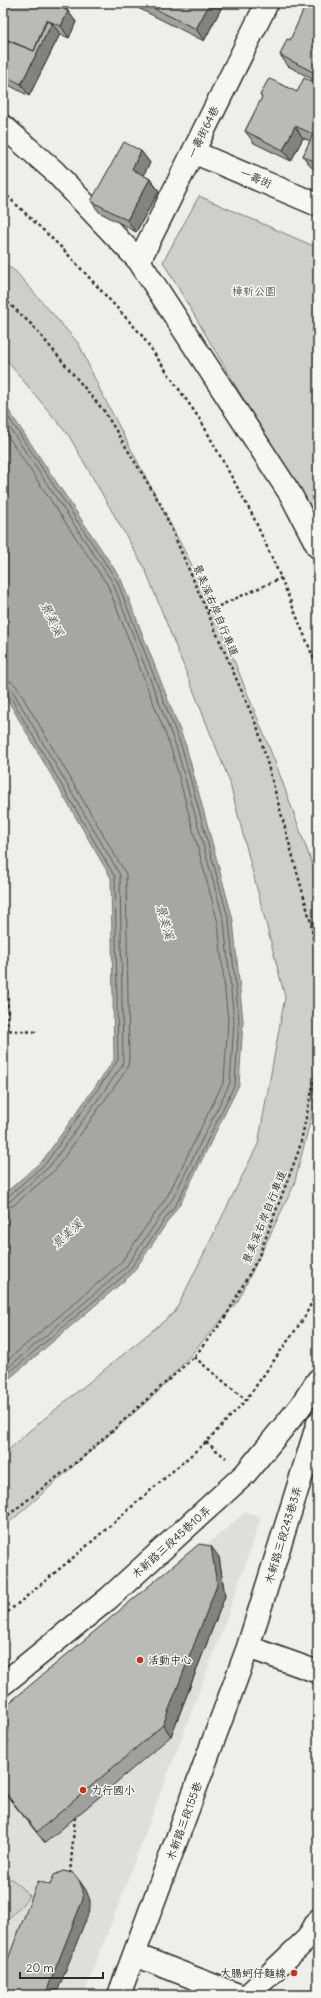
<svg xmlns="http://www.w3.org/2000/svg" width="321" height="1998" viewBox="0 0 321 1998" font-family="Delius,'LXGW WenKai TC',sans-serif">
<rect width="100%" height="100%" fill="#eeeeea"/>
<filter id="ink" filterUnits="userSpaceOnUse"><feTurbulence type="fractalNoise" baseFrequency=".025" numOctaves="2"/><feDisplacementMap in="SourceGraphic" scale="8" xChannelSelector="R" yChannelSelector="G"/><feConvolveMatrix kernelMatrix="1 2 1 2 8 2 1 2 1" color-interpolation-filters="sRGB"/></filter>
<g filter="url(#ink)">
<path fill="#dededb" d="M246,1512L261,1518L225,1623L84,1995H3V1714Z"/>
<path fill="#cececa" stroke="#7c7c7a" d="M199,196L318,248V526L163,262Z
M3,262L16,272L79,344L100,390L208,596L277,767L318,880V1074L315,1102L294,1185L238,1301L160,1390L3,1528V1455L28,1432L175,1312L258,1144L285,997L229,780L145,569L69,436L3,356Z
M11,1878L30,1896L3,1925V1886Z"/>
<path fill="#a6a6a3" stroke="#757573" d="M3,402L121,579L186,746L233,920L243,1021L239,1085L181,1202L132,1274L3,1384V1195L43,1160L114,1060L111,878L3,692Z"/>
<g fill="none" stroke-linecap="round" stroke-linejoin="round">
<path stroke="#5c5c5b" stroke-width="1" d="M3,409L117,581L182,748L229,921L239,1021L235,1084L178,1201L128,1272L3,1378
M3,418L113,583L177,749L224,921L234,1021L230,1083L173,1198L125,1268L3,1372
M3,429L108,586L172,751L218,923L228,1021L224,1081L168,1195L120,1264L3,1364
M3,680L12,682L17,687L126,874L129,1060L127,1069L55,1170L14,1205L3,1209
M3,686L8,687L12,690L120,875L123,1060L122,1066L50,1166L10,1201L3,1203
M3,691L8,693L115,877L118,1060L46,1163L7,1197L3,1198"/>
<defs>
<path id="minor" d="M3,126L54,171L139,261L291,495L318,547
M193,152L318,205
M139,261L267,3
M248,1647L318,1672
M3,1684L109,1598L245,1474L300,1407L318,1380
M135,1955L238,1995
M119,1995L248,1647L318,1423
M248,1995L308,1938L318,1920"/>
</defs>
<use href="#minor" stroke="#2b2b2b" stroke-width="25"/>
<path stroke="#2b2b2b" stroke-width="2.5" stroke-dasharray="3 3" stroke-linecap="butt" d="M3,192L63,249L140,333L201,421L253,516L281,578L318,669
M3,298L32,325L104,411L161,505L258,729L311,923L318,976
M208,611L281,578
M311,923L318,921
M3,962C10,997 8,1032 3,1067
M3,1030L37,1032
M194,1357L246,1400
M206,1442L226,1458
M3,1519L83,1457L194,1357L225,1318L258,1258L299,1150L316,1072L318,1009
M3,1616L81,1551L206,1442L246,1400L304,1318L318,1290
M70,1874L75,1817"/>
<use href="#minor" stroke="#f6f6f2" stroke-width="22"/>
</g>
<path fill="#a0a09d" stroke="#2b2b2b" d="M5,3H71L67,10L76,22L69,38L60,34L29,96L3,82V7Z
M128,3H224L204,41Z
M318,10V171L311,167L303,156L310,141L303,138L291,161L254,143L245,131L262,98L260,95L297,92L312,81V79L288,66L280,55L290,40Z
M141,151L150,163L143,175L150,179L159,191L136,232L99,212L91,201Z
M219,1557L225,1596L171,1736L45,1843L3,1791V1708Z"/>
<path fill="#828280" stroke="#2b2b2b" d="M57,3H71L64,17L56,6Z
M210,3H224L204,41L196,29Z
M68,11L76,22L69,38L61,26Z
M52,23L60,34L29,96L21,84Z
M295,126L303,138L291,161L283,150Z
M141,151L150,163L140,181L132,169Z
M150,179L159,191L136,232L127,220Z
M211,1546L219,1557L225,1596L171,1736L163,1725Z
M79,1880L86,1890L90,1900V1909L56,1995H45Z"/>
<path fill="#babab7" stroke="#2b2b2b" d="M5,3H57L56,6L68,11L61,26L46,20L34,51L3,38V7Z
M143,3H210L196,29Z
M306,4L318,10V163L303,156L313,134L295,126L283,150L245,131L262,97L260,95L268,80L270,79L297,92L304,78L312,81L315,73L280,55L287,39L290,40Z
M47,21L52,23L21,84L3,75V39L34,51Z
M124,142L141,151L132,169L150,179L127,220L91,201Z
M199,1544L211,1546L217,1585L163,1725L37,1832L3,1790V1708Z
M63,1871L73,1873L79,1880L83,1890V1899L45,1995H3V1972L38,1881L50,1885L54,1875Z"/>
</g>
<g fill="#c8321e" stroke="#f6f6f2" stroke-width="1.5">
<circle cx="140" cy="1660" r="4"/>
<circle cx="83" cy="1790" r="4"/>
<circle cx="294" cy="1973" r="4"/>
</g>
<g text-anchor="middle" stroke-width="3" stroke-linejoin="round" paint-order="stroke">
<g font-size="11" fill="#2b2b2b" stroke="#f6f6f2">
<text transform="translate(203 132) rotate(-64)" y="4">一壽街64巷</text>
<text transform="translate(256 178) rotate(23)" y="4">一壽街</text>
<text transform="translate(216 610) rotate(67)" y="4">景美溪右岸自行車道</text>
<text transform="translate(264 1217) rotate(-68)" y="4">景美溪右岸自行車道</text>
<text transform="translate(283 1535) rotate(-73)" y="4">木新路三段243巷3弄</text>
<text transform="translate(171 1542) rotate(-42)" y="4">木新路三段45巷10弄</text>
<text transform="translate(184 1821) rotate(-70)" y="4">木新路三段155巷</text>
</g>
<g font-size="11" fill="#545453" stroke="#f6f6f2">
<text x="254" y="295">樟新公園</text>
</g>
<g font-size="11" fill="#2b2b2b" stroke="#f6f6f2" text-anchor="start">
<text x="148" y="1664">活動中心</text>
<text x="91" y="1794">力行國小</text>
<text x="286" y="1977" text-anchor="end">大腸蚵仔麵線</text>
</g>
<g font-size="12" font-style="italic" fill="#565655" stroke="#f6f6f2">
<text transform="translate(52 619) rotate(64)" y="4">景美溪</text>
<text transform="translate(165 922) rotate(74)" y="4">景美溪</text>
<text transform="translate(67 1234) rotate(-42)" y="4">景美溪</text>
</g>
</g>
<rect width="321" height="1998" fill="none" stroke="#f6f6f2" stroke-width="16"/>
<rect x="8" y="8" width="305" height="1982" fill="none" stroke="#2b2b2b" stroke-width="1.5" filter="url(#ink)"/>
<path d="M20 1972v6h83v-6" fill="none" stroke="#2b2b2b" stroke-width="2"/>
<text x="26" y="1972" font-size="12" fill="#2b2b2b" stroke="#f6f6f2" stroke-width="3" paint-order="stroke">20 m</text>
</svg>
